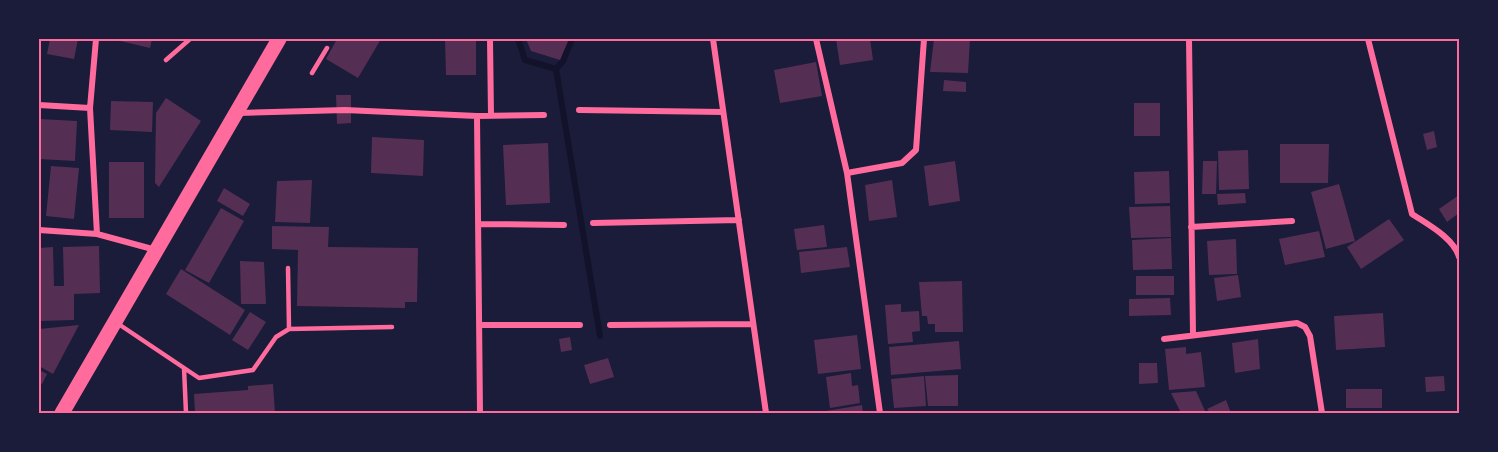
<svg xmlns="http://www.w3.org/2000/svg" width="1498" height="452" viewBox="0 0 1498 452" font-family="'Playfair Display',serif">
<rect width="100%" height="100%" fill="#1b1b3a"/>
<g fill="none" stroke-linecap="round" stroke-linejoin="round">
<path stroke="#12122b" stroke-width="6" d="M518,39L525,60L556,69L563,61L572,39
M556,69L600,336"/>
</g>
<path fill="#542f53" d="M50,39H78L74,59L47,54Z
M112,39H152L150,48Z
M337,39H381L358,78L326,59Z
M445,39H476V75H446Z
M526,39H569L560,60L531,51Z
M836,39H870L873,60L840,65Z
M934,39H970L968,73L930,72Z
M816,62L822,96L780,103L774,70Z
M944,80L966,82V92L943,91Z
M336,95H351V123L337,124Z
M166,98L201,121L159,187L155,183L156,113Z
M111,101L153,102L152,132L110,130Z
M1134,103H1160V136H1134Z
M39,119L77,121L75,161L39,159Z
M1434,131L1437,147L1427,150L1423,134Z
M372,137L424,140L423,176L371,173Z
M548,143L550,203L506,205L503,145Z
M1280,144H1329L1328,183H1280Z
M1248,150L1249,189L1219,190L1218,151Z
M955,161L960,201L929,206L924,166Z
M1203,161H1217L1216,194H1202Z
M109,162H144V218H109Z
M51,166L79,168L74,219L46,216Z
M1169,171L1170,203L1135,204L1134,172Z
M312,180L310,223L275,222L277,181Z
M892,180L897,217L869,221L865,185Z
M1339,184L1355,241L1326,249L1311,192Z
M224,188L250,204L243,216L217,201Z
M1245,193L1246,203L1218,205L1217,194Z
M1459,195V213L1447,222L1439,209Z
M1170,206L1171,237L1131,238L1129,207Z
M221,208L244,221L209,283L185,270Z
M1389,219L1404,240L1361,269L1347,247Z
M824,225L827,247L797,250L794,229Z
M272,226L329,227L328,247L418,248L417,302H405V308L297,306L298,250L272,249Z
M1319,231L1325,257L1285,265L1279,239Z
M1171,238L1172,269L1133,270L1132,240Z
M1236,239L1237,274L1209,275L1207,241Z
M99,246L100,293L74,294V320L39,321V248L53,247L54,286H64L63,247Z
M847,247L850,267L801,273L799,252Z
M240,261L264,262L266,304H241Z
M181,269L245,310L230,335L166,294Z
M1238,275L1241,297L1217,301L1214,278Z
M1136,276H1174V295H1136Z
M962,281L963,332H935V324H928L927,316H922L919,282Z
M1170,298L1171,315L1129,316V299Z
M901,304V312L919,311L920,331L912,332L913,342L888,344L885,305Z
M250,312L266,322L248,350L232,340Z
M1383,313L1385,347L1336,350L1334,316Z
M79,325L53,374L39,366V329Z
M857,335L861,369L818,374L814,340Z
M570,337L572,350L561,352L559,339Z
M1258,339L1260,369L1235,373L1232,343Z
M959,341L961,369L891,375L889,347Z
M1186,347V354L1201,352L1205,387L1169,390L1165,349Z
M608,358L614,377L590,384L584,365Z
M1139,363H1157L1158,383L1139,384Z
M39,370L47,374L42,384L39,382Z
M851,373L852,386L858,385L860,403L830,408L826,377Z
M958,375V406H928L925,376Z
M924,376L926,406L894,408L891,379Z
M1444,376L1445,391L1426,392L1425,377Z
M273,384L275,413H195L194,394L248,390V386Z
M1346,389H1382V408H1346Z
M1196,391L1206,413H1181L1171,393Z
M1226,400L1231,413H1210L1207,409Z
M862,405L863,413H826V411Z"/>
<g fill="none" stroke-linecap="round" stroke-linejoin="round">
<path stroke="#ff6b9d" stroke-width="4.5" d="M166,60L190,39
M312,73L327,48
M288,268L289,329
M117,323L199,378L253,370L276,337L289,329L392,327
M184,368L186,413"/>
<path stroke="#ff6b9d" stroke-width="6" d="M96,39L90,108L97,234
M490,39L491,116
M713,39L766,413
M816,39L847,173L880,413
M1189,39L1193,334
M1368,39L1412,214C1427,224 1454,238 1459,257
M39,105L90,108
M579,110L723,112
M239,113L345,110L477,116L544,115
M477,116L480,413
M847,173L902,163L916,150L924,39
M593,223L739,220
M478,224L564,225
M1191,227L1292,221
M39,230L97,234L156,250
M479,325H580
M610,325L752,324
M1164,339L1297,323L1305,327L1310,336L1322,413"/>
<path stroke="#ff6b9d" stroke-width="15" d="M62,413L279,39"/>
</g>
<rect width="1498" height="452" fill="none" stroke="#1b1b3a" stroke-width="81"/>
<rect x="40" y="40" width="1418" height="372" fill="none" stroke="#ff6b9d" stroke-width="2"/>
</svg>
